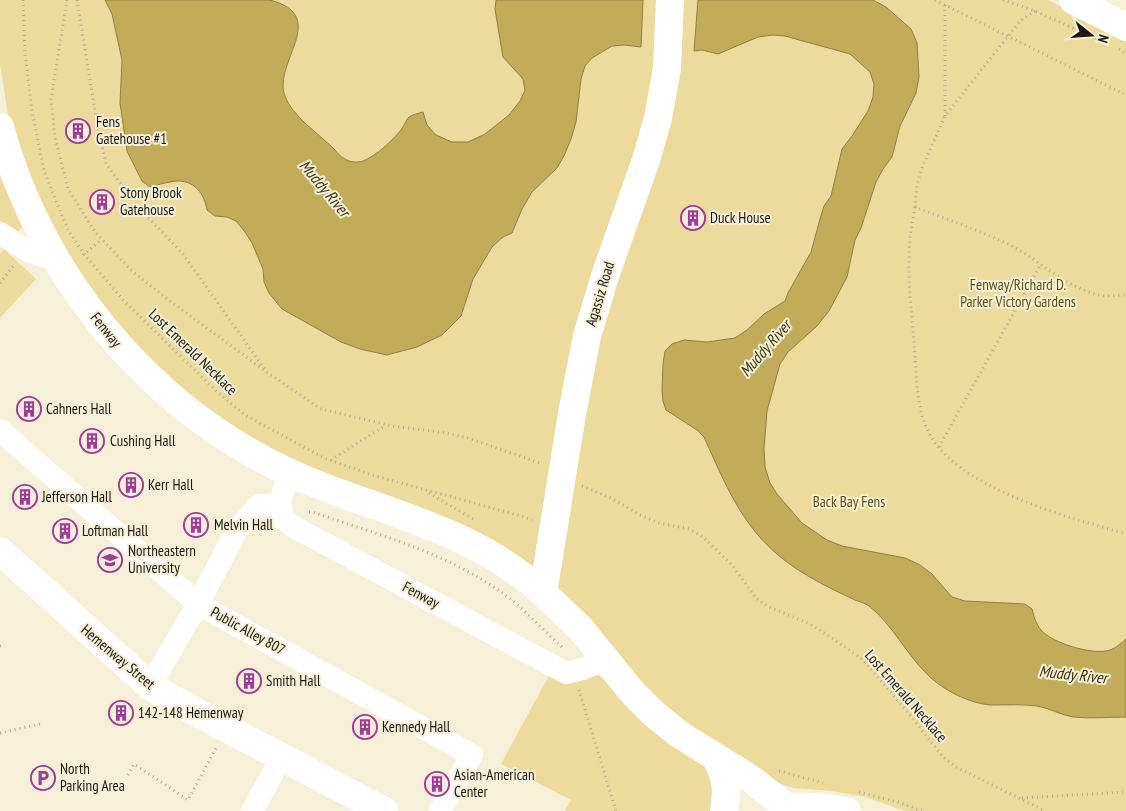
<svg xmlns="http://www.w3.org/2000/svg" width="1126" height="811" viewBox="0 0 1126 811" font-family="'PT Sans Narrow',sans-serif">
<rect width="100%" height="100%" fill="#f6f0d9"/>
<path fill="#ecdb9c" d="M0,0H665L657,89L615,212L596,261L580,312L569,358L559,408L535,572L311,472L228,427L128,343L47,223L9,121L0,65Z
M678,0H1048L1126,40V811H905L865,797L832,791L793,788L772,781L663,709L557,587L582,409Z
M0,177L22,227L16,234L0,221Z
M4,249L36,279L0,318V254Z
M551,672L600,676L606,679L715,769L713,811H565L571,800L501,764Z"/>
<path fill="#c2ac59" stroke="#907f43" d="M105,0H270C331,16 272,63 285,96C292,116 319,134 334,149C337,152 340,157 345,159C350,162 356,163 363,161C376,156 392,141 401,130C404,126 406,120 409,117C412,115 419,113 423,112L427,125L436,135L452,142H468L485,134L509,115L520,101L525,90L523,79L503,57L495,9L496,0H643L641,47L624,45L612,46L592,58L585,66L581,79L576,122L571,139L564,156L557,168L532,192L522,209L512,233L503,237L492,247L473,279L461,316L442,335L417,347L387,355L360,349L341,342L282,309L269,293L264,282L263,269L252,243L245,232L236,221L227,217L215,216L207,210C204,191 191,177 170,182C164,183 157,185 150,187L142,181L127,151L120,103L122,60L112,14Z
M698,0H873L886,7L911,29L917,43L919,77L916,93L900,126L892,157L883,169L876,182L861,228L855,240L847,277L829,311L817,326L788,352L780,364L767,411L764,449L765,467L770,483L777,494L802,523L827,540L842,546L905,558L920,565L932,574L952,597L965,601L1025,604L1032,609C1034,617 1036,624 1041,630C1052,643 1090,654 1106,651C1114,650 1120,644 1126,639V717C1108,717 1091,719 1073,717C1061,715 1049,708 1037,706C1022,704 1007,705 992,705C970,704 943,690 928,675C906,654 893,625 869,606C865,603 860,602 855,600C840,593 823,585 808,576C748,541 731,497 704,437L697,430L666,410L663,401L662,390L663,364L665,351L672,344L684,340L707,342L735,338L747,330L764,314L785,301L788,293L811,252L820,219L824,206L831,196L842,149L852,136L868,111L873,97L874,84L870,72L850,54L785,36L773,35L758,37L718,54L702,50L694,51Z"/>
<g fill="none" stroke-linecap="round" stroke-linejoin="round">
<path stroke="#aea997" stroke-width="3" stroke-dasharray="1 4" stroke-linecap="butt" d="M23,0L25,53L32,111L44,171L68,230L84,254L123,300L216,391L245,415L324,458L372,475L521,516L532,520
M67,0L51,99L55,137L68,189L95,232L132,271L170,301L268,373L321,409L392,426L447,433L468,438L543,464
M77,0L96,117L106,164L139,208L183,254L266,371
M935,0L1126,95
M1003,0L1035,11L1097,39
M1035,11L1020,21L945,116L922,168L917,185L915,207C946,219 978,230 1008,244C1040,260 1064,287 1099,295C1107,297 1117,295 1126,295
M1119,49L1126,53
M945,116V5
M915,207C912,224 909,240 909,256C908,285 912,314 914,343C917,371 915,403 927,429C953,488 1069,517 1126,534
M83,255L102,239
M0,283L15,264
M939,447L1041,264
M331,460L386,425
M582,486L611,498L640,515L659,523L689,529L703,537L732,565L756,598L767,606L810,624L826,634L862,659L906,710L943,757L956,767L1045,811
M429,493L473,519
M309,512H313C378,535 449,553 505,595C525,610 543,630 562,647
M0,646L4,645
M579,690L616,811
M0,733L40,724
M779,771L823,783
M128,775L134,764L188,800L216,748
M859,792L898,802L922,811
M1022,798L1126,792"/>
<path stroke="#fff" stroke-width="22" d="M0,233L28,251L58,261
M0,430L198,604L472,755L440,811
M289,472L280,503L283,519L294,527L566,673L583,669L605,659
M150,686L198,604L237,530L259,505L275,504L281,506
M252,811L282,757"/>
<path stroke="#fff" stroke-width="28" d="M0,127C44,289 166,428 324,487C402,517 480,535 543,593
M0,551L150,686L190,709L384,811"/>
<path stroke="#fff" stroke-width="28" d="M670,0L667,68L658,118L646,160L605,276L587,336L572,414L543,593L580,628L633,693L654,714L679,734L751,779L788,808L818,807L847,811
M1073,0L1126,27
M716,758C726,778 728,788 724,811"/>
</g>
<defs>
<symbol id="building-ring" viewBox="-11 -11 22 22"><circle r="9.5" fill="#f6f0d9" stroke="#a1399b" stroke-width="1.5"/><path d="M-4-6H4V6H1V3H-1V6H-4ZM-2.5-4.3h1.7v1.8h-1.7ZM.8-4.3h1.7v1.8H.8ZM-2.5-1h1.7V.8h-1.7ZM.8-1h1.7V.8H.8Z" fill="#a1399b"/></symbol>
<symbol id="university-ring" viewBox="-11 -11 22 22"><circle r="9.5" fill="#f6f0d9" stroke="#a1399b" stroke-width="1.5"/><path d="M0-5L7-2L0 1L-7-2ZM-4 1L0 2.5L4 1V4Q0 6-4 4Z" fill="#a1399b"/></symbol>
<symbol id="parking-ring" viewBox="-11 -11 22 22"><circle r="9.5" fill="#f6f0d9" stroke="#a1399b" stroke-width="1.5"/><path d="M-3.5-5.5H1a3.5 3.5 0 0 1 0 7H-1V5.5H-3.5ZM-1-3.4V-.6H.8a1.4 1.4 0 0 0 0-2.8Z" fill="#a1399b"/></symbol>
</defs>
<g fill-rule="evenodd">
<use href="#building-ring" x="64" y="117" width="28" height="28"/>
<use href="#building-ring" x="88" y="188" width="28" height="28"/>
<use href="#building-ring" x="679" y="204" width="28" height="28"/>
<use href="#building-ring" x="15" y="395" width="28" height="28"/>
<use href="#building-ring" x="78" y="427" width="28" height="28"/>
<use href="#building-ring" x="117" y="471" width="28" height="28"/>
<use href="#building-ring" x="11" y="483" width="28" height="28"/>
<use href="#building-ring" x="182" y="511" width="28" height="28"/>
<use href="#building-ring" x="51" y="517" width="28" height="28"/>
<use href="#university-ring" x="96" y="546" width="28" height="28"/>
<use href="#building-ring" x="235" y="667" width="28" height="28"/>
<use href="#building-ring" x="107" y="699" width="28" height="28"/>
<use href="#building-ring" x="351" y="713" width="28" height="28"/>
<use href="#parking-ring" x="29" y="764" width="28" height="28"/>
<use href="#building-ring" x="423" y="770" width="28" height="28"/>
</g>
<g text-anchor="middle" stroke-width="4" stroke-linejoin="round" paint-order="stroke">
<g font-size="15" fill="#1a170f" stroke="#f6f0d9" text-anchor="start">
<text x="96" y="127">Fens<tspan x="96" dy="17">Gatehouse #1</tspan></text>
<text x="120" y="198">Stony Brook<tspan x="120" dy="17">Gatehouse</tspan></text>
<text x="710" y="223">Duck House</text>
<text x="46" y="414">Cahners Hall</text>
<text x="110" y="446">Cushing Hall</text>
<text x="148" y="490">Kerr Hall</text>
<text x="42" y="502">Jefferson Hall</text>
<text x="214" y="530">Melvin Hall</text>
<text x="82" y="536">Loftman Hall</text>
<text x="128" y="556">Northeastern<tspan x="128" dy="17">University</tspan></text>
<text x="266" y="686">Smith Hall</text>
<text x="138" y="718">142-148 Hemenway</text>
<text x="382" y="732">Kennedy Hall</text>
<text x="60" y="774">North<tspan x="60" dy="17">Parking Area</tspan></text>
<text x="454" y="780">Asian-American<tspan x="454" dy="17">Center</tspan></text>
</g>
<g font-size="15" fill="#5e4f0e" stroke="#f6f0d9">
<text x="1018" y="290">Fenway/Richard D.<tspan x="1018" dy="17">Parker Victory Gardens</tspan></text>
<text x="849" y="507">Back Bay Fens</text>
</g>
<g font-size="15" fill="#1a170f" stroke="#f6f0d9">
<text transform="translate(600 294) rotate(-73)" y="5">Agassiz Road</text>
<text transform="translate(106 330) rotate(51)" y="5">Fenway</text>
<text transform="translate(193 352) rotate(44)" y="5">Lost Emerald Necklace</text>
<text transform="translate(421 595) rotate(28)" y="5">Fenway</text>
<text transform="translate(248 631) rotate(29)" y="5">Public Alley 807</text>
<text transform="translate(118 657) rotate(40)" y="5">Hemenway Street</text>
<text transform="translate(906 696) rotate(49)" y="5">Lost Emerald Necklace</text>
</g>
<g font-size="16" font-style="italic" fill="#3c330e" stroke="#f6f0d9">
<text transform="translate(325 188) rotate(50)" y="6">Muddy River</text>
<text transform="translate(765 348) rotate(-49)" y="6">Muddy River</text>
<text transform="translate(1073 674) rotate(6)" y="6">Muddy River</text>
</g>
</g>
<g transform="translate(1091 35) rotate(107)" stroke="#f6f0d9" stroke-width="4" paint-order="stroke">
<path d="M0-4L9 19L0 12L-9 19Z" fill="#1a170f"/>
<text y="-8" font-size="14" font-weight="bold" text-anchor="middle" fill="#1a170f">N</text>
</g>
</svg>
